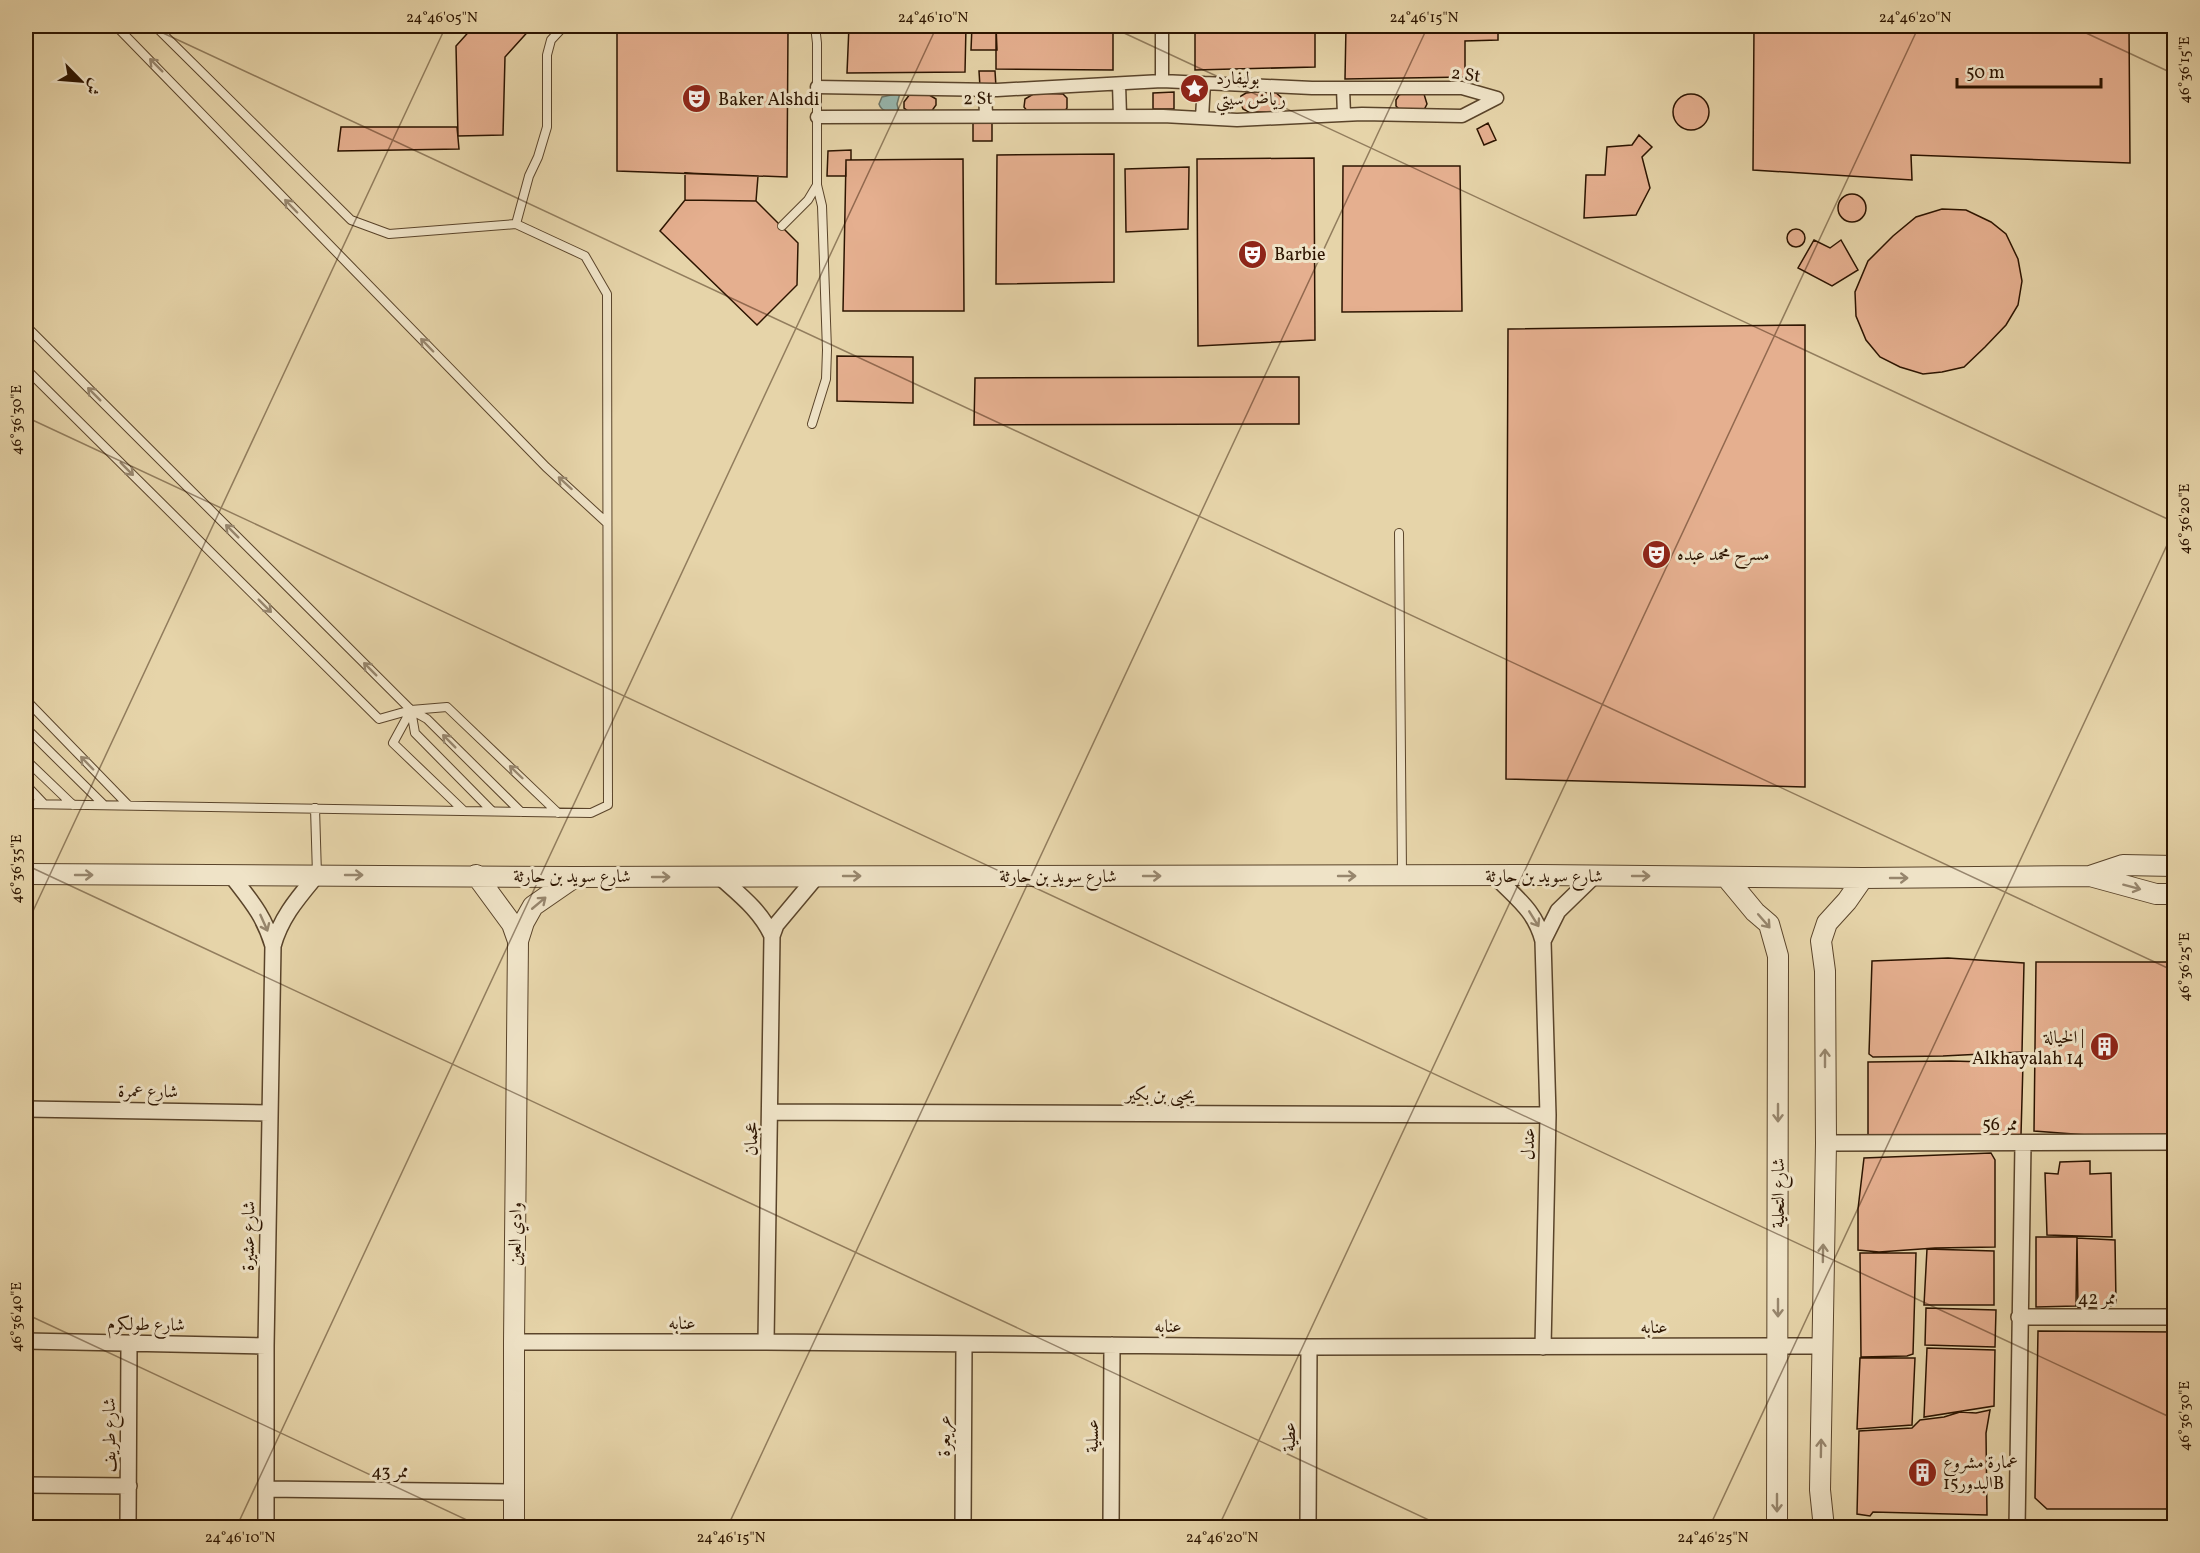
<svg xmlns="http://www.w3.org/2000/svg" width="2200" height="1553" viewBox="0 0 2200 1553" font-family="Vollkorn,Amiri,serif">
<rect width="100%" height="100%" fill="#e6d4a9"/>
<filter id="stains"><feTurbulence type="fractalNoise" baseFrequency=".00333" numOctaves="4"/><feColorMatrix values="0 0 0 0 .2 0 0 0 0 .09 0 0 0 0 .02 0 0 0 .5 -.17"/></filter>
<radialGradient id="worn" r=".72"><stop offset=".6" stop-color="#630" stop-opacity="0"/><stop offset="1" stop-color="#630" stop-opacity=".3"/></radialGradient>
<path fill="#97b7ae" stroke="#6c7668" stroke-width="1.5" d="M900,93L897,104L899,112C891,112 882,113 879,104L882,97Z"/>
<path fill="#e5af8f" stroke="#2c1400" stroke-width="1.5" d="M474,26H533L505,57L503,135L458,136L456,46Z
M617,26H666L788,31L787,177L617,171Z
M849,26H966L965,72L847,73Z
M972,26H996L997,50H971Z
M996,26H1113V70L996,69Z
M1195,26H1315V67L1195,70Z
M1346,26H1498V40L1465,41V77L1345,79Z
M1546,26H1559V31H1546Z
M1754,26H2129L2130,163L1911,155L1912,180L1753,170Z
M979,71H995L996,87H980Z
M1174,92V109H1153V93Z
M1254,92H1275L1283,99L1284,103L1279,110L1272,112H1249L1243,109L1240,101L1241,96L1246,93Z
M1405,92H1420L1424,94L1427,104L1425,108L1419,112L1400,110L1396,106V100L1399,95Z
M926,93L936,99V105L931,112L908,111L904,108V102L910,94Z
M1035,93L1063,94L1067,98V108L1065,111L1028,112L1024,107L1025,99Z
M1673 112a18 18 0 1 1 36 0a18 18 0 1 1-36 0Z
M973,123H992V141H973Z
M1488,123L1496,140L1484,145L1477,129Z
M341,127H457L459,149L338,151Z
M1639,135L1652,147L1642,157L1650,188L1636,215L1584,218L1586,175H1605L1607,147L1632,145Z
M851,150V160H846V176H827L828,151Z
M1114,154V282L996,284L997,155Z
M1314,158L1315,340L1198,346L1197,159Z
M963,159L964,311H843L846,160Z
M1343,166H1460L1462,311L1342,312Z
M1189,167L1188,229L1126,232L1125,169Z
M685,173L758,176L756,201L685,200Z
M1838 208a14 14 0 1 1 28 0a14 14 0 1 1-28 0Z
M685,200L756,201L798,243L797,285L757,325L660,231Z
M1942,209L1966,210L1991,222L2006,234L2018,259L2022,281L2018,305L2006,325L1985,347L1964,367L1942,372L1923,374L1900,367L1880,357L1866,340L1856,316L1855,292L1868,261L1893,236L1916,217Z
M1787 238a9 9 0 1 1 18 0a9 9 0 1 1-18 0Z
M1814,240L1830,248L1841,240L1858,270L1832,286L1798,268Z
M1805,325V787L1506,779L1508,329Z
M837,356L913,357V403L837,401Z
M1299,377V424L974,425L975,378Z
M1948,958L2024,963L2022,1052L1943,1056L1873,1057L1869,1054L1872,961Z
M2036,962H2174V1138H2127L2034,1131Z
M1951,1061L2023,1063L2021,1135L1868,1138V1062Z
M1991,1153L1995,1160V1247L1935,1248L1879,1252L1858,1250V1209L1864,1158Z
M2090,1161V1174L2111,1173L2112,1237L2047,1235L2045,1173L2058,1174L2060,1162Z
M2036,1237H2077L2076,1306L2036,1307Z
M2077,1238L2115,1240L2116,1303L2112,1306L2078,1308Z
M1927,1249L1994,1251V1305H1924Z
M1860,1253H1916L1913,1354L1907,1356L1861,1357Z
M1926,1308L1996,1310L1995,1347L1925,1345Z
M2038,1331L2174,1332V1509H2047L2035,1498Z
M1927,1348L1995,1350L1994,1406L1924,1417Z
M1860,1358H1915L1912,1425L1857,1429Z
M1990,1410L1986,1433L1987,1515L1873,1512L1870,1516L1857,1514L1859,1431L1912,1428L1920,1420L1944,1417L1960,1412L1976,1413Z"/>
<g fill="none" stroke-linecap="round" stroke-linejoin="round">
<defs>
<path id="service" d="M116,26L546,467L607,523
M516,224L529,176L538,157L547,127V55L551,40L564,26
M782,226L808,200L817,185V43L815,26
M26,326L411,710L427,719L521,812
M26,369L379,719L411,710L447,707L558,813
M812,424L826,379L827,350L822,206L817,185
M1399,533L1402,874
M26,700L128,805
M411,710L393,743L464,811
M411,710L415,733L492,811
M26,728L104,805
M26,760L73,805
M26,785L44,804
M26,804L591,813L608,805L607,294L585,256L516,224L389,234L351,220L155,26
M315,808L317,875"/>
<path id="pedestrian" d="M1162,26V81
M1119,84L1120,116
M817,87L997,90L1162,81L1312,88H1462L1497,98
M1343,88L1344,115
M985,90L986,116
M817,117L1163,116L1237,120L1362,114L1462,116L1497,98
M1202,118L1204,83"/>
<path id="minor" d="M231,875C250,900 264,915 273,946C281,917 298,898 317,875
M1495,876C1516,898 1535,910 1543,941L1558,911L1594,876
M720,877C740,895 761,911 772,936L776,925L817,876
M26,1109L269,1113
M771,1112L1548,1115
M1826,1143L2174,1142
M2019,1317H2174
M26,1341L266,1346
M514,1342H766L1309,1347L1821,1346
M766,1342L772,936
M1543,1347L1548,1115L1543,941
M26,1485L129,1486
M266,1489L514,1492
M128,1528L129,1344
M266,1528V1346L273,946
M963,1528L964,1344
M1111,1528L1112,1345
M1308,1528L1309,1347
M2017,1528L2023,1144"/>
<path id="tertiary" d="M26,874L575,877L1541,875L1863,878L2090,876L2156,894H2174
M476,875L512,924L518,941
M2090,876L2123,865L2174,866
M1726,877L1755,912L1769,924L1778,956L1777,1528
M514,1528V1342L518,941L524,922L533,906L575,877
M1824,1528L1820,1490L1826,1143L1825,971L1821,941L1827,923L1847,901L1863,878"/>
</defs>
<use href="#service" stroke="#5a442a" stroke-width="10"/>
<use href="#pedestrian" stroke="#5a442a" stroke-width="15"/>
<use href="#minor" stroke="#5a442a" stroke-width="18"/>
<use href="#tertiary" stroke="#5a442a" stroke-width="22"/>
<use href="#service" stroke="#efe3c7" stroke-width="8"/>
<use href="#pedestrian" stroke="#efe3c7" stroke-width="12"/>
<use href="#minor" stroke="#efe3c7" stroke-width="15"/>
<use href="#tertiary" stroke="#efe3c7" stroke-width="20"/>
</g>
<defs><path id="oneway-shaft" d="M-6 0H5M1.5-3L5.5 0L1.5 3" fill="none" stroke-width="1.6" stroke-linecap="round" stroke-linejoin="round" transform="scale(1.5)"/></defs>
<g stroke="#97866d">
<use href="#oneway-shaft" transform="translate(156 65) rotate(-135)"/>
<use href="#oneway-shaft" transform="translate(291 206) rotate(-134)"/>
<use href="#oneway-shaft" transform="translate(427 345) rotate(-134)"/>
<use href="#oneway-shaft" transform="translate(94 394) rotate(-135)"/>
<use href="#oneway-shaft" transform="translate(127 469) rotate(45)"/>
<use href="#oneway-shaft" transform="translate(565 483) rotate(-138)"/>
<use href="#oneway-shaft" transform="translate(232 531) rotate(-135)"/>
<use href="#oneway-shaft" transform="translate(265 606) rotate(45)"/>
<use href="#oneway-shaft" transform="translate(370 669) rotate(-135)"/>
<use href="#oneway-shaft" transform="translate(449 741) rotate(-135)"/>
<use href="#oneway-shaft" transform="translate(87 763) rotate(-134)"/>
<use href="#oneway-shaft" transform="translate(516 772) rotate(-136)"/>
<use href="#oneway-shaft" transform="translate(84 875)"/>
<use href="#oneway-shaft" transform="translate(354 875)"/>
<use href="#oneway-shaft" transform="translate(852 876)"/>
<use href="#oneway-shaft" transform="translate(1152 876)"/>
<use href="#oneway-shaft" transform="translate(1347 876)"/>
<use href="#oneway-shaft" transform="translate(1641 876)"/>
<use href="#oneway-shaft" transform="translate(661 877)"/>
<use href="#oneway-shaft" transform="translate(1899 878)"/>
<use href="#oneway-shaft" transform="translate(2132 887) rotate(15)"/>
<use href="#oneway-shaft" transform="translate(539 903) rotate(-40)"/>
<use href="#oneway-shaft" transform="translate(1534 919) rotate(58)"/>
<use href="#oneway-shaft" transform="translate(1764 921) rotate(49)"/>
<use href="#oneway-shaft" transform="translate(264 923) rotate(66)"/>
<use href="#oneway-shaft" transform="translate(1825 1058) rotate(-90)"/>
<use href="#oneway-shaft" transform="translate(1778 1113) rotate(90)"/>
<use href="#oneway-shaft" transform="translate(1823 1253) rotate(-89)"/>
<use href="#oneway-shaft" transform="translate(1778 1308) rotate(90)"/>
<use href="#oneway-shaft" transform="translate(1821 1448) rotate(-89)"/>
<use href="#oneway-shaft" transform="translate(1777 1503) rotate(90)"/>
</g>
<path fill="none" stroke="#2c1400" stroke-width="1.5" stroke-opacity="0.45" d="M148,26L2174,971M1109,26L2174,522M2071,26L2174,74M26,417L2174,1419M26,865L1446,1528M26,926L446,26M26,1314L484,1528M236,1528L937,26M727,1528L1428,26M1218,1528L1919,26M1709,1528L2174,530"/>
<defs>
<symbol id="sight-disc" viewBox="-11 -11 22 22"><circle r="9.5" fill="#8f2418" stroke="#efe3c7"/><path d="M0-6L1.8-2.2L6-1.7L2.9 1.2L3.7 5.4L0 3.3L-3.7 5.4L-2.9 1.2L-6-1.7L-1.8-2.2Z" fill="#fff"/></symbol>
<symbol id="theatre-disc" viewBox="-11 -11 22 22"><circle r="9.5" fill="#8f2418" stroke="#efe3c7"/><path d="M-5-5.5Q0-4 5-5.5V0Q5 5 0 6Q-5 5-5 0ZM-3.3-2.5H-1v1.5H-3.3ZM1-2.5H3.3v1.5H1ZM-2.8 1Q0 5.5 2.8 1Z" fill="#fff"/></symbol>
<symbol id="building-disc" viewBox="-11 -11 22 22"><circle r="9.5" fill="#8f2418" stroke="#efe3c7"/><path d="M-4-6H4V6H1V3H-1V6H-4ZM-2.5-4.3h1.7v1.8h-1.7ZM.8-4.3h1.7v1.8H.8ZM-2.5-1h1.7V.8h-1.7ZM.8-1h1.7V.8H.8Z" fill="#fff"/></symbol>
</defs>
<g fill-rule="evenodd">
<use href="#sight-disc" x="1178" y="72" width="33" height="33"/>
<use href="#theatre-disc" x="680" y="82" width="33" height="33"/>
<use href="#theatre-disc" x="1236" y="238" width="33" height="33"/>
<use href="#theatre-disc" x="1640" y="538" width="33" height="33"/>
<use href="#building-disc" x="2088" y="1030" width="33" height="33"/>
<use href="#building-disc" x="1906" y="1456" width="33" height="33"/>
</g>
<g text-anchor="middle" stroke-width="6" stroke-linejoin="round" paint-order="stroke">
<g font-size="18" fill="#2c1400" stroke="#efe3c7">
<text transform="translate(1466 74) rotate(8)" y="6">2 St</text>
<text transform="translate(978 98) rotate(-1)" y="6">2 St</text>
<text x="572" y="882">شارع سويد بن حارثة</text>
<text x="1058" y="882">شارع سويد بن حارثة</text>
<text x="1544" y="882">شارع سويد بن حارثة</text>
<text transform="translate(148 1091) rotate(1)" y="6">شارع عمرة</text>
<text x="1160" y="1100">يحيى بن بكير</text>
<text x="2000" y="1130">ممر 56</text>
<text transform="translate(751 1139) rotate(-89)" y="6">عجمان</text>
<text transform="translate(1528 1144) rotate(-89)" y="6">عندل</text>
<text transform="translate(1778 1193) rotate(-90)" y="6">شارع التحلية</text>
<text transform="translate(515 1234) rotate(-89)" y="6">وادي العين</text>
<text transform="translate(248 1236) rotate(-89)" y="6">شارع عشيرة</text>
<text x="2097" y="1304">ممر 42</text>
<text x="682" y="1329">عنابه</text>
<text transform="translate(146 1324) rotate(1)" y="6">شارع طولكرم</text>
<text transform="translate(1168 1326) rotate(1)" y="6">عنابه</text>
<text x="1654" y="1333">عنابه</text>
<text transform="translate(109 1435) rotate(-90)" y="6">شارع طريف</text>
<text transform="translate(944 1436) rotate(-90)" y="6">عريعرة</text>
<text transform="translate(1092 1436) rotate(-90)" y="6">عسلية</text>
<text transform="translate(1289 1437) rotate(-90)" y="6">عطية</text>
<text transform="translate(390 1471) rotate(1)" y="6">ممر 43</text>
</g>
<g font-size="18" fill="#2c1400" stroke="#efe3c7" text-anchor="start">
<text x="1216" y="84">بوليفارد<tspan x="1216" dy="21">رياض سيتي</tspan></text>
<text x="718" y="105">Baker Alshdi</text>
<text x="1274" y="260">Barbie</text>
<text x="1677" y="560">مسرح محمد عبده</text>
<text x="2084" y="1043" text-anchor="end">الخيالة |<tspan x="2084" dy="21">Alkhayalah 14</tspan></text>
<text x="1943" y="1468">عمارة مشروع<tspan x="1943" dy="21">البدور15B</tspan></text>
</g>
</g>
<rect width="2200" height="1553" fill="none" stroke="#e6d4a9" stroke-width="66"/>
<g transform="translate(81 81) rotate(115)" stroke="#efe3c7" stroke-width="4.5" paint-order="stroke">
<path d="M0-4.5L10 22L0 15L-10 22Z" fill="#2c1400"/>
<text y="-9" font-size="16" font-weight="bold" text-anchor="middle" fill="#2c1400">ش</text>
</g>
<path d="M1957 78v9h144v-9" fill="none" stroke="#2c1400" stroke-width="3"/>
<text x="1966" y="78" font-size="18" fill="#2c1400" stroke="#efe3c7" stroke-width="4.5" paint-order="stroke">50 m</text>
<rect x="33" y="33" width="2134" height="1487" fill="none" stroke="#2c1400" stroke-width="2"/>
<g font-size="15" text-anchor="middle" fill="#2c1400">
<text x="442" y="22">24°46'05"N</text>
<text x="933" y="22">24°46'10"N</text>
<text x="1424" y="22">24°46'15"N</text>
<text x="1915" y="22">24°46'20"N</text>
<text transform="translate(2184 70) rotate(-90)" y="5">46°36'15"E</text>
<text transform="translate(16 420) rotate(-90)" y="5">46°36'30"E</text>
<text transform="translate(2184 519) rotate(-90)" y="5">46°36'20"E</text>
<text transform="translate(16 869) rotate(-90)" y="5">46°36'35"E</text>
<text transform="translate(2184 967) rotate(-90)" y="5">46°36'25"E</text>
<text transform="translate(16 1317) rotate(-90)" y="5">46°36'40"E</text>
<text transform="translate(2184 1416) rotate(-90)" y="5">46°36'30"E</text>
<text x="240" y="1542">24°46'10"N</text>
<text x="731" y="1542">24°46'15"N</text>
<text x="1222" y="1542">24°46'20"N</text>
<text x="1713" y="1542">24°46'25"N</text>
</g>
<rect width="100%" height="100%" filter="url(#stains)"/>
<rect width="100%" height="100%" fill="url(#worn)"/>
</svg>
